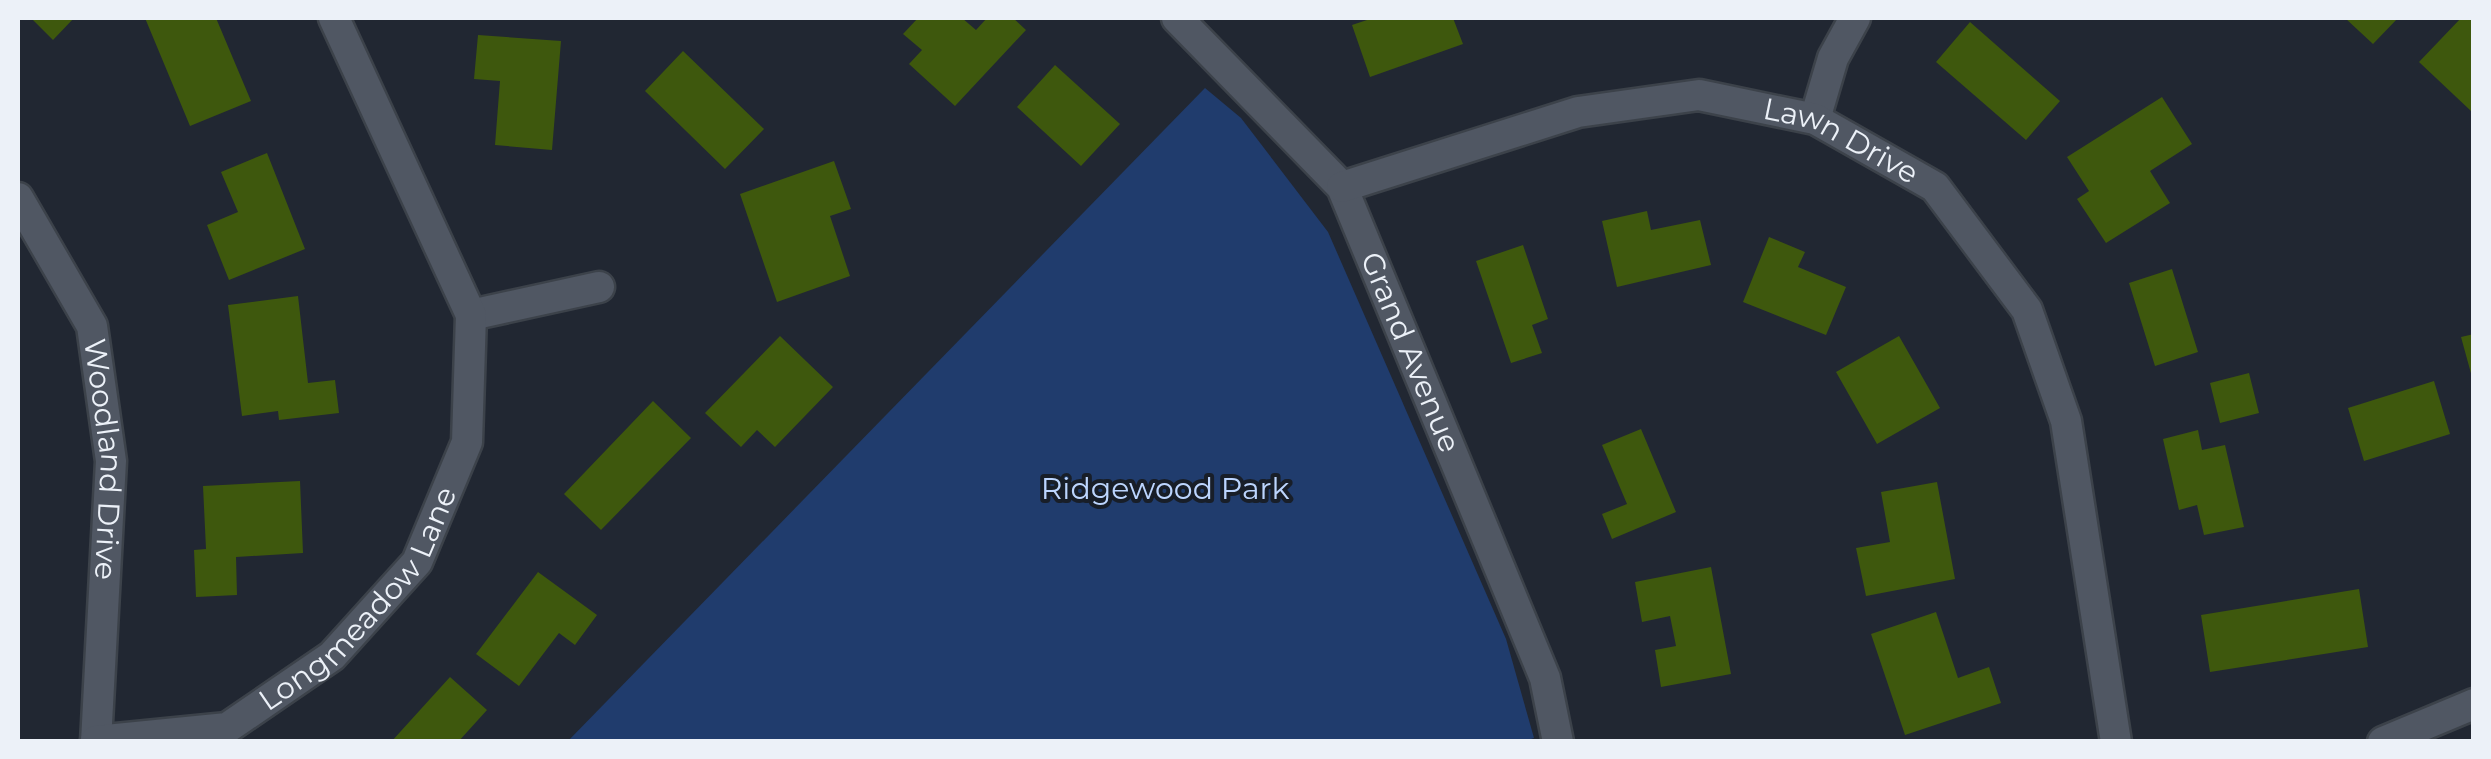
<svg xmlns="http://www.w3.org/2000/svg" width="2491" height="759" viewBox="0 0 2491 759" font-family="Montserrat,sans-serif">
<rect width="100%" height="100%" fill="#212732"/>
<path fill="#203c6d" d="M1205,88L1241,118L1328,232L1506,639L1534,738L1522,742L568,741Z"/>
<path fill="#3e580d" d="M31,18H74L53,40Z
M145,18H216L251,101L190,126Z
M918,18H962L976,30L987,18H1013L1026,30L955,106L909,64L922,50L903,34Z
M1373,18H1453L1463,44L1370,77L1352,25Z
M2345,18H2398L2373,44Z
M2461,18H2474L2471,111L2419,62Z
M1970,22L2060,101L2026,140L1936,62Z
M478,35L561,41L552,150L495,145L500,81L474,79Z
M683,51L764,129L725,169L645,91Z
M1055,65L1120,124L1081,166L1017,107Z
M2162,97L2192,144L2150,171L2170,203L2106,243L2077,199L2089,191L2067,157Z
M267,153L305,249L229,280L207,225L238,212L221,172Z
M834,161L851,209L830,216L850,276L777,302L740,194Z
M1647,211L1651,230L1700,220L1711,265L1617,287L1602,221Z
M1769,237L1805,252L1798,267L1846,287L1826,335L1743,302Z
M1523,245L1548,319L1532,325L1542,353L1511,363L1476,261Z
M2172,269L2198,352L2155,366L2129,283Z
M298,296L308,383L335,380L339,413L279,420L278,411L242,416L228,305Z
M2474,334V376L2472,377L2461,337Z
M780,336L833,387L775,447L757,430L741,447L705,413Z
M1899,336L1940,408L1877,444L1836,372Z
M2249,373L2259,413L2220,423L2210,383Z
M2434,381L2450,434L2364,461L2348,408Z
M653,401L691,438L601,530L564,494Z
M1641,429L1676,512L1612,539L1602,514L1627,504L1602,445Z
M2198,430L2202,450L2225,445L2244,527L2204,535L2197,505L2179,510L2163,439Z
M300,481L303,553L236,557L237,595L196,597L194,550L206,549L203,486Z
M1937,482L1955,579L1866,596L1856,548L1890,542L1881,492Z
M1711,567L1731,674L1661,687L1655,650L1676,646L1670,616L1642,622L1635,582Z
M538,572L597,615L575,645L559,633L519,686L476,654Z
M2359,589L2368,647L2210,672L2201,615Z
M1936,612L1958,678L1989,667L2001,703L1905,735L1871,634Z
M450,677L487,710L458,742H391Z"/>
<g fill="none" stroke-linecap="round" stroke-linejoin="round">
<defs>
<g id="street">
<path id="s1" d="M1177,18L1342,187L1545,678L1558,742"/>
<path d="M1815,119L1833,58L1855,18"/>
<path id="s2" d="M1342,187L1578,112L1699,95L1815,119L1935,187L2027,310L2066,421L2116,742"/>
<path id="s3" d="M18,198L92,326L111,461L96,742"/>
<path d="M471,315L599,287"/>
<path id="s4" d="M96,741L227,728L332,656L417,562L467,442L471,315L334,18"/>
<path d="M2383,742L2474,704"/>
</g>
</defs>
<use href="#street" stroke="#3c424a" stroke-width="35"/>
<use href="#street" stroke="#505763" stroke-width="30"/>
</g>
<g text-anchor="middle" stroke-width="8" stroke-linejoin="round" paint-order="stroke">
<g font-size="30" fill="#ecf1f8" stroke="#181e28">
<text dy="10" stroke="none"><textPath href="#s2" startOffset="520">Lawn Drive</textPath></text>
<text dy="10" stroke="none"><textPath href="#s1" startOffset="415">Grand Avenue</textPath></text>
<text dy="10" stroke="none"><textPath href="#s3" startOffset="282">Woodland Drive</textPath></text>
<text dy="10" stroke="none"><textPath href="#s4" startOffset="320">Longmeadow Lane</textPath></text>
</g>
<g font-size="30" fill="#bcd5fe" stroke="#181e28">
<text x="1165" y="499">Ridgewood Park</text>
</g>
</g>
<rect width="2491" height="759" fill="none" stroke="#ecf1f8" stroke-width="40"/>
</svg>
